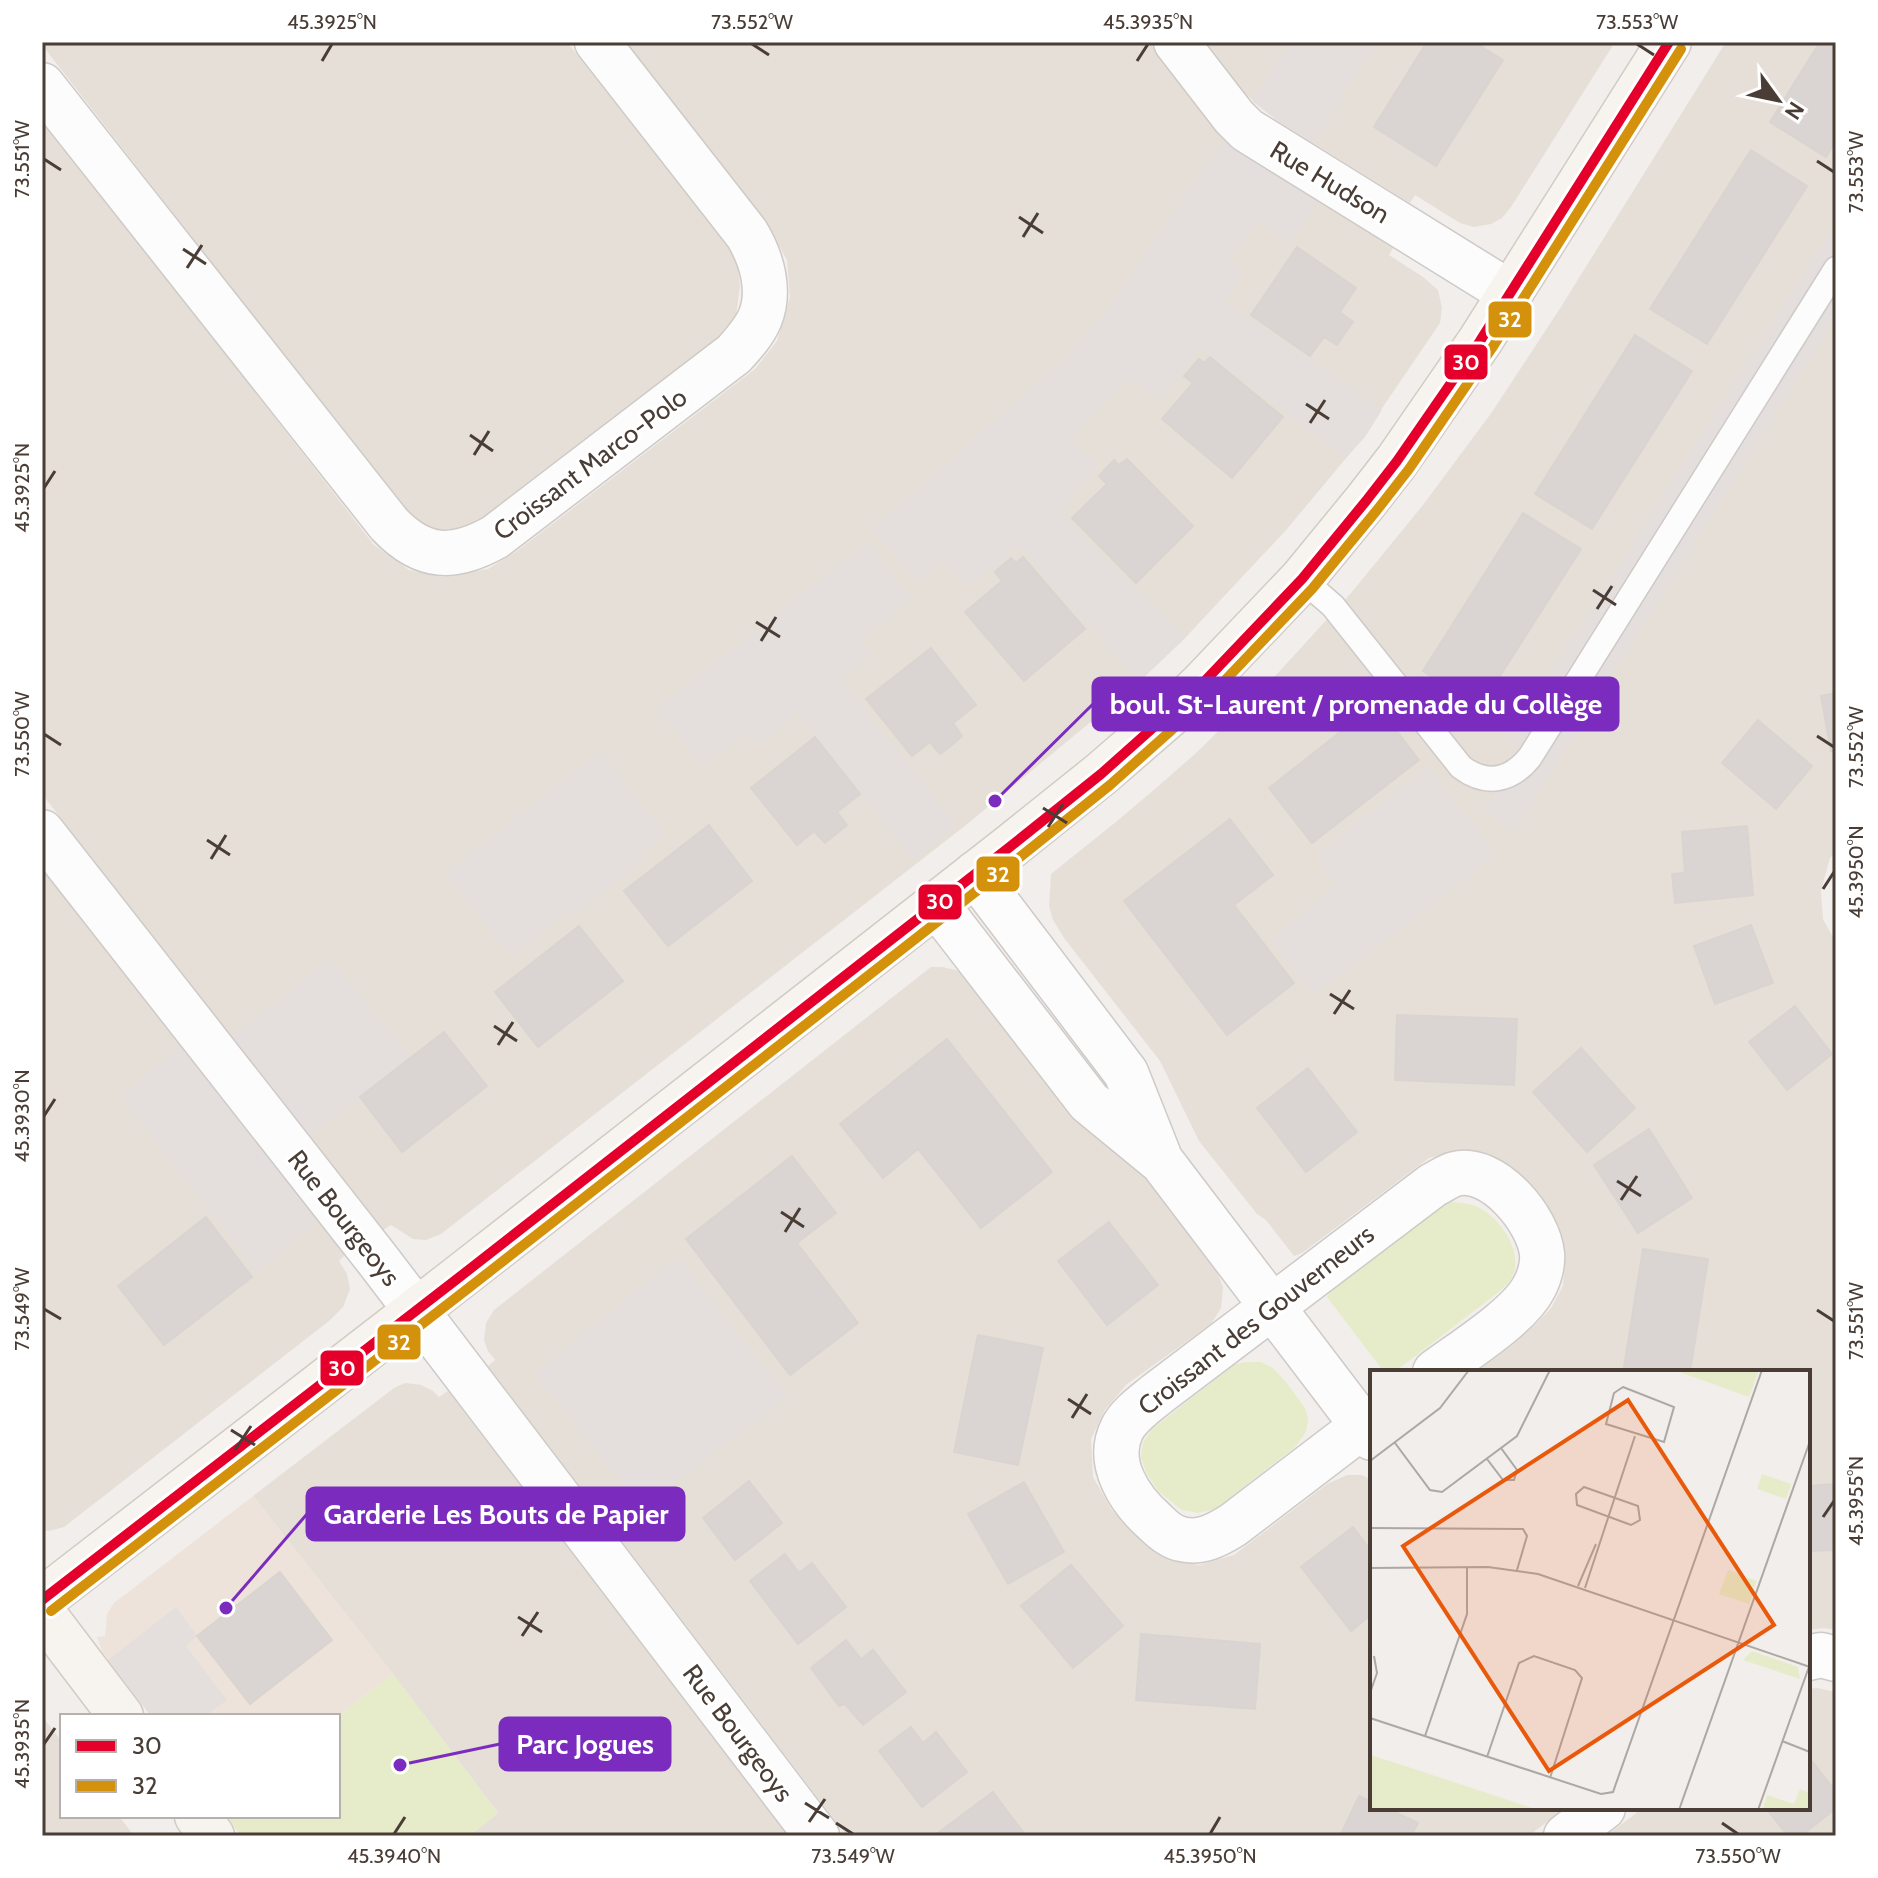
<svg xmlns="http://www.w3.org/2000/svg" width="1878" height="1878" viewBox="0 0 1878 1878" font-family="Cabin,sans-serif">
<rect width="100%" height="100%" fill="#f2eeeb"/>
<path fill="#e6dfd8" d="M42,42H567L737,259L740,286L736,315L724,334L484,520L465,528L442,530L424,526L406,512L42,45Z
M625,42H1149L1225,140L1319,199L1395,245L1389,255L1423,277L1438,290L1442,308L1440,323L1357,445L1287,529L1185,638L1139,682L966,825L441,1234L426,1240L413,1239L391,1225L383,1230L42,794V118L374,545L409,570L442,577L488,569L517,551L755,369L777,341L790,297L787,260L766,223Z
M1202,42H1615L1511,207L1502,218L1491,224L1474,227L1460,223L1415,195L1410,203L1278,121L1238,88Z
M1726,42H1836V851L1830,858L1821,890L1823,919L1836,943V1630L1824,1628L1808,1630V1372H1474L1536,1324L1551,1308L1563,1286L1565,1261L1560,1233L1541,1203L1518,1174L1496,1159L1476,1152L1449,1153L1429,1158L1302,1253L1294,1256L1266,1220L1257,1214L1199,1141L1160,1061L1064,938L1053,920L1049,906L1051,874L1117,821L1155,789L1196,753L1278,673L1351,593L1423,505L1492,412L1559,310Z
M42,868L346,1254L339,1261L347,1274L350,1289L343,1307L329,1321L64,1527L49,1531L42,1530Z
M931,967H942L960,971L975,981L1139,1170L1215,1267L1223,1287L1221,1308L1211,1324L1127,1384L1105,1410L1091,1439L1093,1477L1112,1510L1143,1542L1170,1559L1199,1565L1234,1555L1327,1484L1347,1475H1362L1372,1480V1808H1566L1528,1836H847L488,1366L495,1360L488,1351L484,1340L486,1323L494,1310Z
M405,1383L421,1385L433,1391L439,1397L448,1391L788,1836H469L498,1813L393,1674L253,1496L394,1388Z
M1817,1688L1836,1692V1836H1606L1643,1808H1808V1689Z
M42,1716L62,1742V1816H119L134,1836H42Z"/>
<path fill="#ede3da" d="M253,1496L393,1674L338,1716H151L102,1651L97,1637L105,1636L107,1614L114,1603Z"/>
<path fill="#e6ecc9" d="M1453,1202C1463,1203 1474,1204 1483,1210C1504,1223 1526,1257 1510,1281C1507,1285 1501,1290 1496,1294L1397,1370L1384,1372L1327,1297L1331,1291L1440,1207Z
M1245,1362H1261L1273,1368L1286,1382L1305,1408L1308,1418L1306,1432L1295,1447L1215,1509L1198,1513L1182,1510L1158,1491L1146,1472L1141,1457L1143,1443L1152,1429L1234,1365Z
M393,1674L498,1813L469,1836H241L226,1816H338V1716Z"/>
<path fill="#e4dfdc" d="M1289,42H1377L1313,143L1278,121L1252,101Z
M1225,139L1319,199L1293,242L1257,220L1228,262L1244,274L1225,302L1382,410L1365,437L1345,459L1201,347L1159,400L1129,378L1098,408L1071,439L1099,467L1058,512L1185,638L1139,682L1019,545L969,587L943,559L917,581L873,529L1057,366L1102,317Z
M1836,222V318L1515,830L1484,813L1523,750L1508,740Z
M867,543L912,598L861,639L871,655L839,677L957,826L914,861L799,713L758,745L747,732L702,766L657,708Z
M600,752L665,835L642,854L645,859L580,911L575,906L511,956L446,873Z
M1429,766L1496,855L1314,994L1270,940L1337,885L1315,855Z
M331,959L410,1058L310,1136L232,1036Z
M181,1044L320,1220L257,1272L121,1096Z
M678,1257L787,1397L641,1508L535,1373Z
M176,1607L197,1636L186,1646L227,1700L205,1716H151L108,1660Z"/>
<path fill="#dad5d2" stroke="#dad4d0" stroke-width="2" d="M1427,42H1474L1503,60L1436,166L1374,127Z
M1820,42H1836V141L1826,157L1770,122Z
M1751,150L1807,186L1707,344L1650,309Z
M1297,247L1356,288L1340,312L1353,322L1345,333L1337,345L1324,337L1310,356L1251,315Z
M1635,335L1692,371L1592,529L1535,494Z
M1210,357L1283,417L1232,478L1162,419L1193,383L1184,376L1199,359L1204,363Z
M1127,459L1193,526L1136,583L1072,518L1107,484L1099,476L1114,460L1119,465Z
M1523,513L1581,549L1480,707L1423,671Z
M1023,557L1085,629L1024,681L965,612L1002,581L995,572L1011,558L1016,563Z
M931,648L976,705L953,723L962,736L952,745L940,754L930,742L912,756L866,699Z
M1836,693V751H1831L1821,696Z
M1376,704L1419,760L1312,843L1269,788Z
M1758,720L1812,766L1776,809L1722,763Z
M815,737L860,794L837,812L847,825L825,843L814,831L797,845L751,788Z
M1230,819L1273,875L1234,905L1294,983L1227,1035L1124,901Z
M709,825L752,881L668,946L624,891Z
M1747,826L1753,895L1675,903L1672,874L1685,873L1682,832Z
M1751,925L1773,983L1715,1004L1694,946Z
M579,926L623,981L538,1047L495,992Z
M1795,1006L1832,1054L1787,1090L1749,1042Z
M1397,1015L1517,1019L1514,1085L1395,1080Z
M444,1032L487,1086L402,1152L360,1097Z
M947,1039L1052,1172L981,1228L918,1149L883,1178L840,1124Z
M1581,1048L1635,1108L1587,1152L1533,1092Z
M1308,1068L1357,1132L1306,1172L1257,1108Z
M1649,1129L1692,1198L1638,1233L1594,1165Z
M792,1156L836,1213L797,1243L858,1323L790,1375L686,1239Z
M206,1217L252,1277L164,1345L118,1286Z
M1109,1222L1158,1285L1107,1325L1058,1261Z
M1643,1249L1708,1259L1690,1372H1657L1624,1367Z
M978,1335L1043,1348L1018,1465L954,1452Z
M749,1481L782,1523L735,1560L703,1518Z
M1024,1482L1064,1552L1008,1584L968,1514Z
M1835,1484L1836,1550L1808,1551V1486Z
M1353,1527L1372,1552V1614L1351,1631L1301,1567Z
M785,1554L799,1573L812,1563L846,1607L798,1644L750,1581Z
M1071,1565L1123,1626L1073,1668L1021,1606Z
M280,1572L332,1640L250,1704L197,1636Z
M1141,1634L1260,1644L1255,1709L1136,1700Z
M846,1640L861,1659L873,1650L906,1692L863,1725L845,1704L839,1706L811,1668Z
M911,1727L923,1743L936,1732L967,1772L922,1807L879,1751Z
M1808,1756L1836,1792V1808L1801,1836H1788L1766,1808H1808Z
M993,1792L1026,1836H940L938,1833Z
M1359,1796L1372,1802V1808H1386L1418,1823L1411,1836H1340Z"/>
<g fill="none" stroke-linecap="round" stroke-linejoin="round">
<defs>
<path id="lane" d="M1302,579L1333,606L1461,767C1486,786 1511,781 1530,757L1836,269"/>
<path id="street" d="M1176,42L1234,117L1247,130L1510,293
M42,85L389,524C423,560 454,560 495,537L734,354C744,343 754,332 760,318C771,291 762,259 747,234L597,42
M42,832L377,1259L817,1836
M975,874L1126,1073L1159,1156
M936,904L1089,1102L1162,1162L1372,1438
M1372,1419L1233,1525C1217,1535 1201,1544 1181,1539C1171,1537 1162,1529 1155,1522C1130,1500 1105,1463 1122,1429C1129,1415 1145,1404 1157,1394L1433,1185C1440,1182 1447,1176 1455,1174C1493,1164 1539,1220 1542,1254C1543,1265 1539,1279 1533,1289C1518,1317 1462,1352 1435,1372
M1808,1658L1821,1655L1836,1659
M1566,1836L1603,1808"/>
<path id="secondary" d="M42,1600L457,1279L1011,846L1101,774L1168,716L1202,684L1302,579L1366,501L1397,461L1480,341L1669,42
M42,1612L121,1716
M197,1816L212,1836"/>
</defs>
<use href="#lane" stroke="#cecac7" stroke-width="27"/>
<use href="#street" stroke="#cecac7" stroke-width="47"/>
<use href="#secondary" stroke="#d3cbc3" stroke-width="47"/>
<use href="#lane" stroke="#fdfcfc" stroke-width="24"/>
<use href="#street" stroke="#fdfcfc" stroke-width="44"/>
<use href="#secondary" stroke="#f7f3ef" stroke-width="44"/>
<defs>
<path id="bus-1" d="M42,1600L457,1279L1011,846L1101,774L1202,684L1302,579L1366,501L1397,461L1480,341L1669,42"/>
<path id="bus-2" d="M51,1611L466,1290L1020,857L1110,785L1212,694L1312,589L1377,510L1409,469L1492,348L1681,49"/>
</defs>
<use href="#bus-1" stroke="#fff" stroke-width="16"/>
<use href="#bus-2" stroke="#fff" stroke-width="16"/>
<use href="#bus-1" stroke="#e4002b" stroke-width="10"/>
<use href="#bus-2" stroke="#d4910b" stroke-width="10"/>
</g>
<path fill="none" stroke="#493d36" stroke-width="3" d="M752,44L769,55M1637,44L1654,55M322,61L332,44M1137,61L1148,44M44,159L61,170M1817,161L1834,172M1019,217L1043,233M1023,237L1038,213M183,249L206,264M187,268L202,245M1306,404L1329,419M1310,423L1325,400M470,435L493,451M474,455L489,431M44,488L55,471M1593,590L1616,605M1597,609L1612,586M756,622L780,637M761,641L776,617M44,734L61,745M1817,736L1834,747M1043,808L1067,823M1048,827L1063,804M207,840L230,855M211,859L226,835M1823,889L1834,872M1330,994L1354,1009M1334,1014L1350,990M494,1026L517,1041M498,1045L513,1022M44,1116L55,1099M1617,1181L1641,1196M1621,1200L1637,1176M781,1212L804,1227M785,1232L800,1208M44,1309L61,1319M1817,1310L1834,1321M1068,1399L1091,1414M1072,1418L1087,1394M231,1430L255,1445M235,1450L251,1426M1823,1517L1834,1501M518,1617L542,1632M522,1636L538,1612M44,1744L55,1728M805,1803L829,1818M809,1822L825,1799M836,1823L853,1834M1722,1823L1738,1834M394,1834L405,1817M1210,1834L1220,1817"/>
<g text-anchor="middle" stroke-width="6" stroke-linejoin="round" paint-order="stroke">
<g font-size="26" fill="#493d36" stroke="#fff">
<text transform="translate(1330 182) rotate(31)" y="9">Rue Hudson</text>
<text transform="translate(590 464) rotate(-37)" y="9">Croissant Marco-Polo</text>
<text transform="translate(344 1218) rotate(52)" y="9">Rue Bourgeoys</text>
<text transform="translate(1256 1320) rotate(-38)" y="9">Croissant des Gouverneurs</text>
<text transform="translate(738 1733) rotate(53)" y="9">Rue Bourgeoys</text>
</g>
</g>
<g transform="translate(1370 1370)">
<rect width="440" height="440" fill="#f2eeeb"/>
<path d="M304,0H389L379,27ZM392,104L421,114L416,129L387,119ZM358,200L387,211L379,234L349,224ZM382,281L428,297L430,309L373,290ZM0,385L32,395L168,440H0ZM430,419L440,423V440L393,438L397,425L424,434Z" fill="#e6ecc9"/>
<path fill="none" stroke="#aea7a3" stroke-width="2" d="M253,17L304,37L294,72L236,54L244,23ZM25,73L60,120L72,122L147,66L180,0M117,89L133,110H144L147,100L131,78M0,91L70,38L99,0M214,117L268,136L270,150L261,155L207,135L206,124ZM0,158L153,159L157,166L147,200M0,198L118,197L168,204L440,297M208,216L226,174M215,218L265,66M0,323L7,303L4,286M0,348L231,424L243,422L392,0M55,366L97,244V197M412,371L440,382M117,387L149,293L164,286L205,300L212,308L180,408M309,440L440,71M388,440L440,294"/>
<path fill="#e8590c" fill-opacity="0.15" stroke="#e8590c" stroke-width="4" d="M258,30L404,255L179,401L33,176Z"/>
<rect width="440" height="440" fill="none" stroke="#493d36" stroke-width="4"/>
</g>
<path fill="none" stroke="#7b2cbf" stroke-width="3" d="M995 801L1093 704M226 1608L307 1514M400 1765L500 1744"/>
<g fill="#7b2cbf" stroke="#fff" stroke-width="3">
<circle cx="995" cy="801" r="8"/>
<circle cx="226" cy="1608" r="8"/>
<circle cx="400" cy="1765" r="8"/>
</g>
<g fill="#7b2cbf" stroke="#7b2cbf" stroke-width="3">
<rect x="1093" y="678" width="525" height="52" rx="8"/>
<rect x="307" y="1488" width="377" height="52" rx="8"/>
<rect x="500" y="1718" width="170" height="52" rx="8"/>
</g>
<g font-size="28" text-anchor="middle" font-weight="bold" fill="#fff">
<text x="1356" y="714">boul. St-Laurent / promenade du Collège</text>
<text x="496" y="1524">Garderie Les Bouts de Papier</text>
<text x="585" y="1754">Parc Jogues</text>
</g>
<g stroke="#fff" stroke-width="3">
<rect x="1487" y="300" width="46" height="39" rx="8" fill="#d4910b"/>
<rect x="1443" y="343" width="46" height="38" rx="8" fill="#e4002b"/>
<rect x="975" y="855" width="46" height="38" rx="8" fill="#d4910b"/>
<rect x="917" y="883" width="46" height="38" rx="8" fill="#e4002b"/>
<rect x="376" y="1323" width="46" height="38" rx="8" fill="#d4910b"/>
<rect x="319" y="1349" width="46" height="38" rx="8" fill="#e4002b"/>
</g>
<g font-size="22" text-anchor="middle" font-weight="bold" fill="#fff">
<text x="1510" y="327">32</text>
<text x="1466" y="370">30</text>
<text x="998" y="882">32</text>
<text x="940" y="909">30</text>
<text x="399" y="1350">32</text>
<text x="342" y="1376">30</text>
</g>
<rect width="1878" height="1878" fill="none" stroke="#ffffff" stroke-width="88"/>
<rect x="60" y="1714" width="280" height="104" fill="#ffffff" stroke="#b6b1af" stroke-width="2"/>
<rect x="76" y="1740" width="40" height="12" fill="#e4002b" stroke="#b6b1af" stroke-width="2"/>
<text x="132" y="1754" font-size="24" fill="#493d36">30</text>
<rect x="76" y="1780" width="40" height="12" fill="#d4910b" stroke="#b6b1af" stroke-width="2"/>
<text x="132" y="1794" font-size="24" fill="#493d36">32</text>
<g transform="translate(1778 100) rotate(123)" stroke="#ffffff" stroke-width="6" paint-order="stroke">
<path d="M0-6L14 30L0 20L-14 30Z" fill="#493d36"/>
<text y="-12" font-size="22" font-weight="bold" text-anchor="middle" fill="#493d36">N</text>
</g>
<rect x="44" y="44" width="1790" height="1790" fill="none" stroke="#493d36" stroke-width="3"/>
<g font-size="20" text-anchor="middle" fill="#493d36">
<text x="332" y="29">45.3925°N</text>
<text x="752" y="29">73.552°W</text>
<text x="1148" y="29">45.3935°N</text>
<text x="1637" y="29">73.553°W</text>
<text transform="translate(22 159) rotate(-90)" y="7">73.551°W</text>
<text transform="translate(1856 172) rotate(-90)" y="7">73.553°W</text>
<text transform="translate(22 488) rotate(-90)" y="7">45.3925°N</text>
<text transform="translate(22 734) rotate(-90)" y="7">73.550°W</text>
<text transform="translate(1856 747) rotate(-90)" y="7">73.552°W</text>
<text transform="translate(1856 872) rotate(-90)" y="7">45.3950°N</text>
<text transform="translate(22 1116) rotate(-90)" y="7">45.3930°N</text>
<text transform="translate(22 1309) rotate(-90)" y="7">73.549°W</text>
<text transform="translate(1856 1321) rotate(-90)" y="7">73.551°W</text>
<text transform="translate(1856 1501) rotate(-90)" y="7">45.3955°N</text>
<text transform="translate(22 1744) rotate(-90)" y="7">45.3935°N</text>
<text x="394" y="1863">45.3940°N</text>
<text x="853" y="1863">73.549°W</text>
<text x="1210" y="1863">45.3950°N</text>
<text x="1738" y="1863">73.550°W</text>
</g>
</svg>
